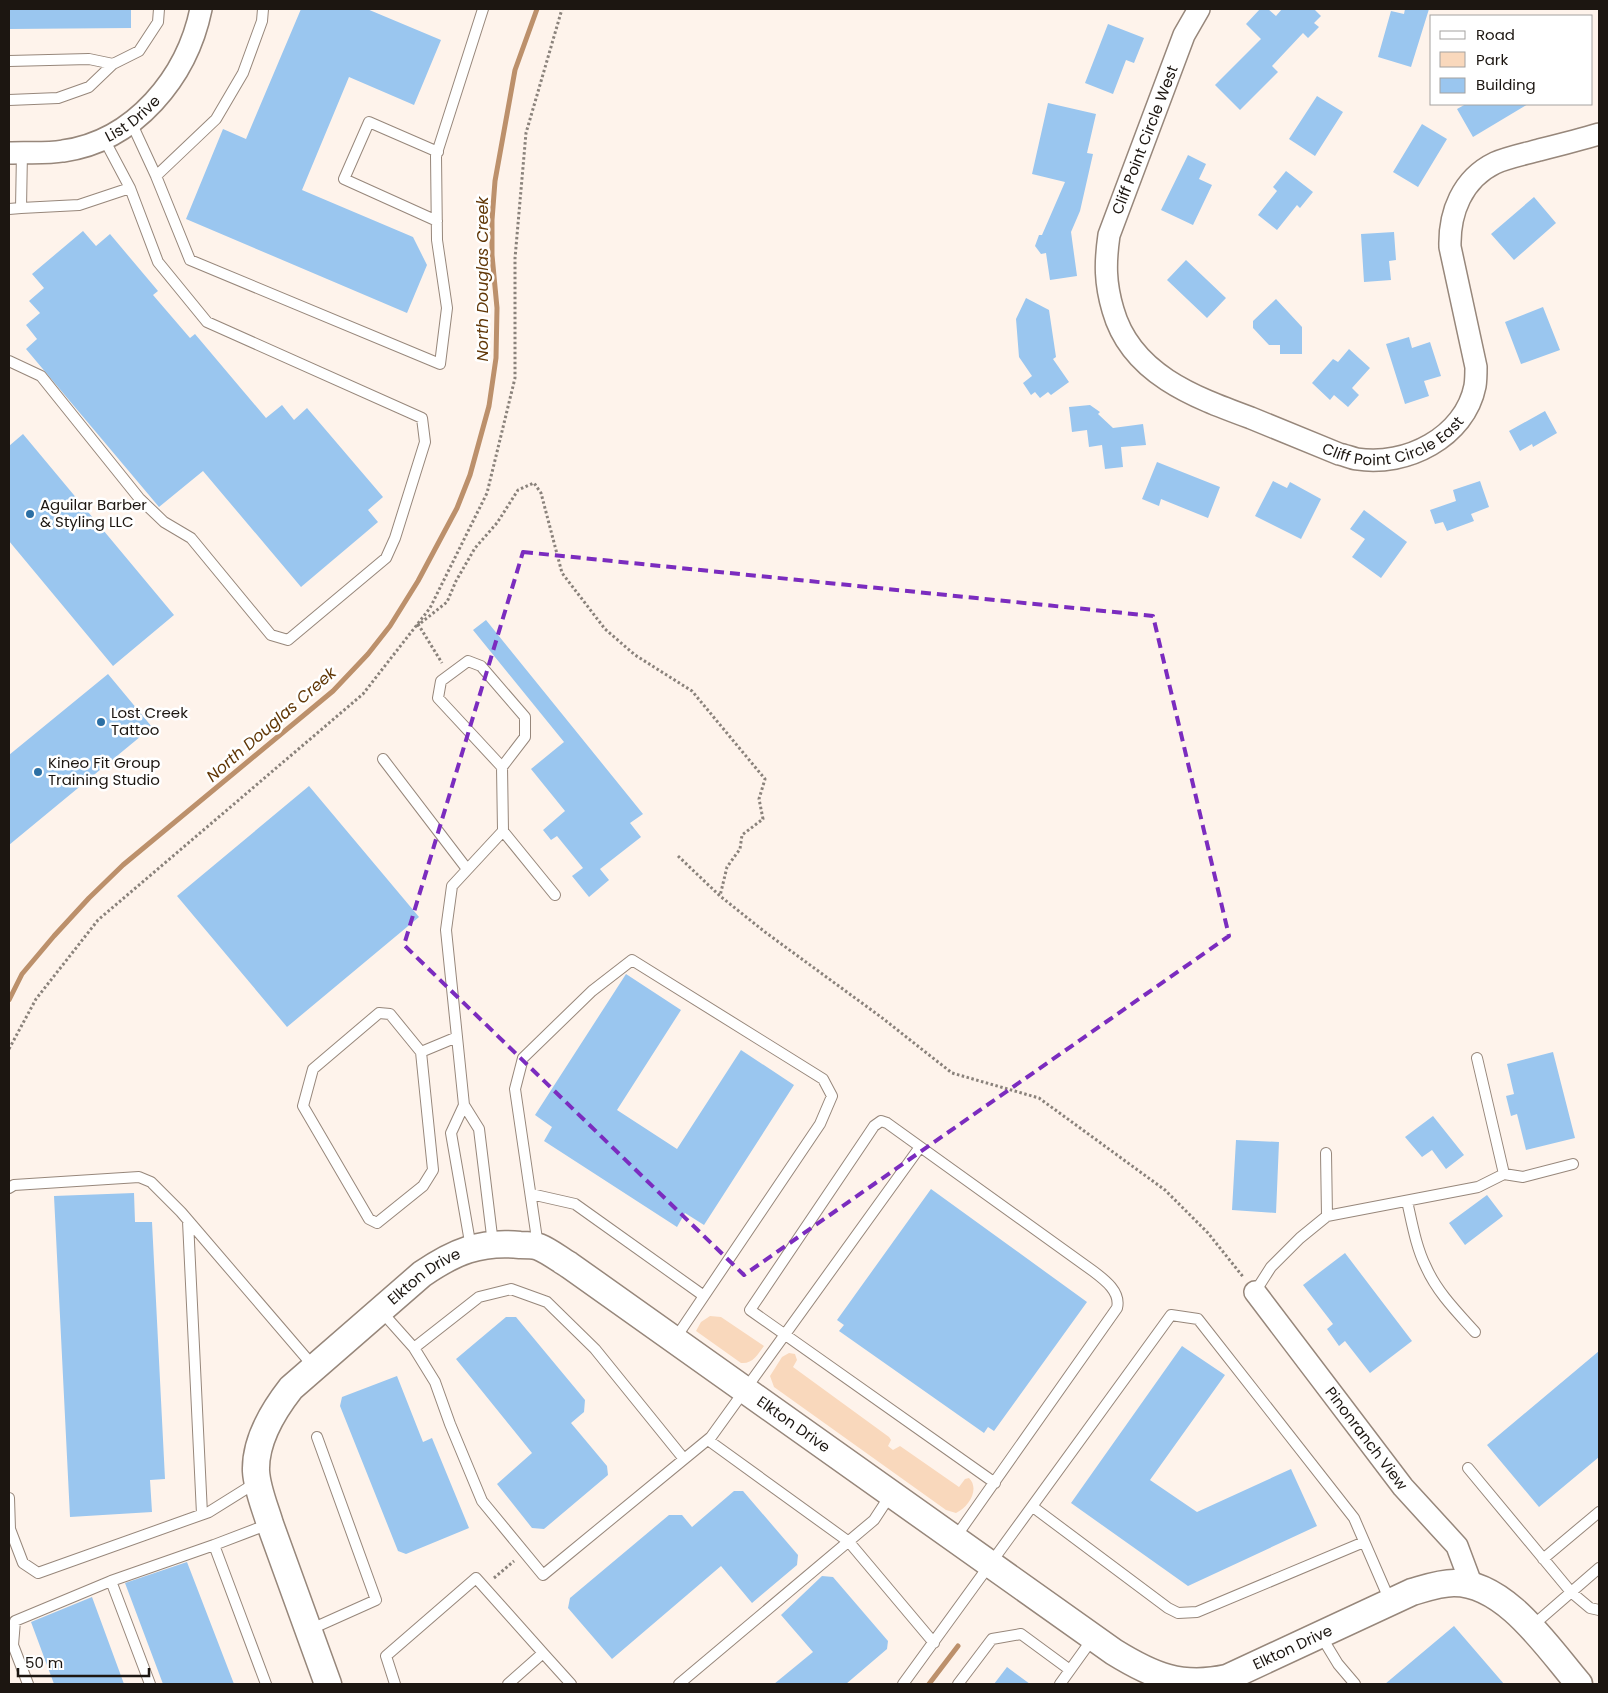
<svg xmlns="http://www.w3.org/2000/svg" width="1608" height="1693" viewBox="0 0 1608 1693" font-family="Poppins,sans-serif">
<rect width="100%" height="100%" fill="#fef3eb"/>
<path fill="#f9d8bc" d="M710,1316L721,1317L764,1346C757,1355 753,1364 741,1363L696,1331L701,1322Z
M789,1353L795,1354L797,1360L793,1367L889,1437L891,1440L888,1446L893,1450L900,1446L959,1487L965,1479L969,1478C980,1489 969,1507 956,1513L946,1510L774,1387L770,1376L782,1357Z"/>
<g fill="none" stroke-linecap="round" stroke-linejoin="round">
<path stroke="#bc906b" stroke-width="5" d="M9,1000L22,974L54,936L89,898L123,865L333,691L368,654L390,626L418,581L457,508L470,475L489,406L496,358L497,308L492,255V220L495,181L515,70L537,9
M929,1684L958,1646"/>
</g>
<path fill="#9ac6ef" d="M9,9H131V28L9,29Z
M301,9H367L441,40L414,105L349,77L302,190L413,237L427,265L407,313L186,219L223,129L246,139Z
M1260,9H1268L1276,16L1282,9H1314L1321,16L1314,23L1319,27L1308,38L1303,33L1272,66L1278,72L1240,110L1215,85L1261,39L1246,24Z
M1405,9H1429L1411,67L1378,57L1391,11L1404,14Z
M1108,24L1144,38L1134,63L1126,60L1113,94L1085,83Z
M1317,96L1343,112L1315,156L1289,139Z
M1048,103L1096,114L1087,153L1093,154L1080,211L1071,232L1077,276L1050,280L1046,253L1041,254L1035,246L1039,235H1042L1065,182L1032,174Z
M1466,104H1528L1473,137L1457,109Z
M1422,124L1447,139L1418,187L1393,172Z
M1188,155L1206,164L1199,179L1212,185L1193,225L1161,210Z
M1286,171L1313,192L1300,208L1297,205L1277,230L1258,215L1277,191L1273,187Z
M1534,197L1556,223L1514,260L1491,234Z
M83,231L96,246L110,234L158,291L153,295L190,338L195,334L266,418L282,405L294,420L307,408L383,497L368,510L378,522L301,587L203,471L159,507L26,349L37,339L26,325L40,313L29,301L44,288L32,274Z
M1394,232L1396,260L1389,261L1391,280L1364,282L1361,234Z
M1186,260L1226,298L1207,318L1167,280Z
M1026,298L1049,310L1056,357L1053,359L1069,382L1051,395L1048,392L1040,398L1035,392L1031,395L1023,383L1032,376L1019,357L1016,319Z
M1276,299L1302,327V354H1280V345H1269L1253,328V321Z
M1543,307L1560,350L1521,364L1505,322Z
M1409,337L1412,348L1430,342L1441,376L1424,381L1429,396L1405,404L1386,344Z
M1349,349L1370,368L1352,388L1359,395L1348,407L1334,395L1330,400L1312,383L1333,359L1338,362Z
M1090,405L1100,412L1098,414L1113,428L1143,424L1146,445L1121,447L1123,467L1105,469L1102,445L1089,447L1087,430L1072,432L1069,407Z
M1545,411L1557,433L1533,447L1532,444L1520,451L1509,431Z
M23,434L174,615L113,666L9,541V446Z
M1157,462L1220,487L1208,518L1161,499L1159,506L1142,499Z
M1273,481L1287,488L1290,482L1321,499L1301,539L1255,516Z
M1480,481L1489,507L1471,514L1474,521L1447,531L1443,522L1435,524L1430,510L1456,501L1453,490Z
M1364,510L1407,542L1381,578L1352,557L1365,539L1350,529Z
M486,620L643,814L630,823L641,837L600,869L609,880L589,897L572,876L583,868L557,836L551,840L543,830L565,811L531,769L564,742L473,630Z
M108,674L152,727L9,845V755Z
M309,786L419,917L287,1027L177,896Z
M626,974L681,1010L617,1110L677,1149L741,1050L794,1085L704,1225L685,1213L677,1227L544,1141L552,1127L535,1115Z
M1553,1052L1575,1138L1526,1150L1517,1114L1511,1116L1506,1096L1514,1094L1507,1064Z
M1433,1116L1464,1155L1446,1169L1432,1150L1422,1157L1405,1137Z
M1236,1140L1279,1142L1276,1213L1232,1210Z
M931,1189L1087,1302L994,1431L988,1427L984,1433L839,1331L844,1325L837,1320Z
M134,1193L135,1222H152L165,1479L150,1480L152,1512L70,1517L54,1196Z
M1487,1195L1503,1216L1465,1245L1449,1223Z
M1345,1253L1412,1341L1370,1373L1345,1341L1339,1346L1327,1329L1333,1324L1303,1285Z
M506,1317H516L585,1400L584,1412L571,1423L607,1466L608,1475L544,1529L532,1528L497,1484L532,1453L456,1359Z
M1182,1346L1225,1375L1150,1480L1197,1512L1291,1469L1317,1526L1188,1586L1071,1503Z
M1599,1351V1457L1539,1507L1487,1445Z
M397,1376L423,1442L432,1438L469,1528L406,1554L398,1551L340,1406L342,1397Z
M734,1491H743L798,1555L797,1565L752,1603L721,1566L612,1659L568,1608L570,1598L669,1515H682L692,1527Z
M187,1562L234,1684H163L125,1583Z
M822,1576L833,1577L888,1641L887,1649L846,1684H774L813,1652L781,1615Z
M92,1597L124,1684H54L31,1622Z
M1454,1626L1504,1684H1385Z
M1007,1667L1030,1684H994Z"/>
<g fill="none" stroke-linecap="round" stroke-linejoin="round">
<defs>
<path id="service" d="M9,61L89,59L113,64
M9,100L58,98L89,87L113,64L139,51L158,22L159,9
M131,122L156,176L190,260L440,364L447,308L437,240L436,156L483,9
M156,176L216,119L243,73L262,21L263,9
M21,208L79,205L130,188L104,139
M9,209L21,208L22,152
M437,221L344,179L369,122L438,152
M9,361L41,376L139,498L164,522L191,538L271,635L288,640L386,558L395,538L425,442L422,418L207,322L158,262L130,188
M383,759L467,869
M503,831L555,895
M421,1052L390,1014L379,1013L313,1069L303,1106L369,1219L377,1223L423,1186L433,1170L421,1052L457,1037
M1477,1058L1504,1174
M464,1105L446,930L452,886L503,831L502,767L438,698L441,681L468,661L481,666L525,717V737L502,767
M1326,1153L1327,1216
M9,1188L14,1185L139,1177L151,1182L181,1212L314,1367
M531,1194L575,1204L704,1296
M1407,1201C1412,1223 1416,1247 1426,1267C1437,1292 1457,1312 1475,1332
M188,1221L202,1514
M538,1246L515,1089L523,1058L592,991L632,960L823,1079L832,1096L820,1124L675,1339
M471,1248L451,1133L464,1105L479,1129L493,1244
M1255,1292L1271,1267L1300,1238L1327,1216L1478,1187L1504,1174L1523,1177L1573,1164
M381,1311L414,1348L435,1382L450,1424L482,1501L543,1575L711,1437L920,1147
M414,1348L479,1297L511,1289L547,1302L595,1349L684,1459
M708,1440L849,1542L934,1643
M1468,1468L1571,1592L1590,1608L1599,1610
M9,1498L10,1529L23,1563L38,1573L209,1512L257,1482
M1033,1507L1168,1608L1178,1613L1197,1612L1364,1542
M955,1538L1117,1308C1121,1292 1105,1280 1093,1271L887,1123L881,1121L874,1126L866,1138L750,1310L995,1483
M1543,1559L1599,1512
M1531,1627L1599,1568
M309,1630L376,1600L317,1437
M1321,1636L1338,1664L1355,1684
M28,1684L13,1645L15,1621L111,1581
M150,1684L111,1581L214,1545
M266,1684L214,1545L269,1524
M395,1684L386,1656L476,1578L543,1653
M508,1684L543,1653L571,1684
M679,1684L874,1520L891,1494
M903,1684L1171,1315L1198,1319L1354,1518L1390,1601
M958,1684L992,1639L1021,1634L1070,1670
M1060,1684L1093,1638"/>
<g id="minor">
<path id="s1" d="M1199,9L1184,35L1109,235C1105,263 1105,283 1113,310C1131,374 1194,397 1251,418C1280,430 1309,442 1339,454C1345,455 1351,458 1357,459C1406,467 1465,437 1475,386C1476,380 1476,373 1476,367L1450,247C1449,213 1462,179 1495,163C1509,157 1525,154 1539,150C1559,145 1579,140 1599,134"/>
<path id="s2" d="M9,153C26,152 45,154 63,151C135,141 187,77 201,9"/>
<path id="s3" d="M1255,1292L1403,1487L1457,1546L1472,1586"/>
</g>
<g id="tertiary">
<path id="s4" d="M328,1684L270,1524C265,1507 257,1489 256,1471C255,1440 273,1411 291,1388L422,1274C454,1252 480,1241 520,1245C526,1245 534,1245 539,1247C549,1251 559,1259 569,1265L1114,1652C1153,1676 1181,1688 1227,1678L1412,1592C1426,1588 1440,1583 1454,1583C1506,1583 1548,1648 1579,1684"/>
</g>
</defs>
<use href="#service" stroke="#97877b" stroke-width="12"/>
<use href="#minor" stroke="#97877b" stroke-width="24"/>
<use href="#tertiary" stroke="#97877b" stroke-width="29"/>
<path stroke="#8a827b" stroke-width="3" stroke-dasharray="2.5 2.5" stroke-linecap="butt" d="M418,624L442,663
M417,626L447,602L456,581L475,548L497,523L518,490L534,483L541,493L562,573L605,629L635,655L692,691L765,779L759,799L763,819L742,835L740,849L727,867L720,896
M678,856L720,896L765,932L881,1017L952,1073L1039,1098L1165,1190L1208,1233L1244,1278
M9,1049L36,999L98,920L363,694L430,608L487,493L515,378V258L526,133L562,9
M494,1578L514,1561"/>
<use href="#service" stroke="#fff" stroke-width="10"/>
<use href="#minor" stroke="#fff" stroke-width="21"/>
<use href="#tertiary" stroke="#fff" stroke-width="26"/>
</g>
<path fill="none" stroke="#7b2cbf" stroke-width="4" stroke-dasharray="10 6" stroke-linejoin="round" d="M523,552L1153,616L1229,936L744,1275L404,945Z"/>
<g fill="#2c6fa4" stroke="#fff" stroke-width="2">
<circle cx="30" cy="514" r="5"/>
<circle cx="101" cy="722" r="5"/>
<circle cx="38" cy="772" r="5"/>
</g>
<g text-anchor="middle" stroke-width="5" stroke-linejoin="round" paint-order="stroke">
<g font-size="15" fill="#1c1611" stroke="#fff">
<text dy="5" stroke="none"><textPath href="#s2" startOffset="132">List Drive</textPath></text>
<text transform="translate(1145 140) rotate(-69)" y="5">Cliff Point Circle West</text>
<text dy="5" stroke="none"><textPath href="#s1" startOffset="656">Cliff Point Circle East</textPath></text>
<text dy="5" stroke="none"><textPath href="#s4" startOffset="491">Elkton Drive</textPath></text>
<text dy="5" stroke="none"><textPath href="#s4" startOffset="925">Elkton Drive</textPath></text>
<text dy="5" stroke="none"><textPath href="#s3" startOffset="184">Pinonranch View</textPath></text>
<text dy="5" stroke="none"><textPath href="#s4" startOffset="1510">Elkton Drive</textPath></text>
</g>
<g font-size="15" fill="#1c1611" stroke="#fff" text-anchor="start">
<text x="40" y="510">Aguilar Barber<tspan x="40" dy="17">&amp; Styling LLC</tspan></text>
<text x="111" y="718">Lost Creek<tspan x="111" dy="17">Tattoo</tspan></text>
<text x="48" y="768">Kineo Fit Group<tspan x="48" dy="17">Training Studio</tspan></text>
</g>
<g font-size="16" font-style="italic" fill="#603605" stroke="#fff">
<text transform="translate(482 279) rotate(-90)" y="6">North Douglas Creek</text>
<text transform="translate(271 724) rotate(-41)" y="6">North Douglas Creek</text>
</g>
</g>
<rect width="1608" height="1693" fill="none" stroke="#1c1611" stroke-width="20"/>
<rect x="1430" y="15" width="162" height="90" fill="#ffffff" stroke="#a4a2a0"/>
<rect x="1440" y="31" width="25" height="8" fill="#ffffff" stroke="#a4a2a0"/>
<text x="1476" y="40" font-size="15" fill="#1c1611">Road</text>
<rect x="1440" y="52" width="25" height="15" fill="#f9d8bc" stroke="#a4a2a0"/>
<text x="1476" y="65" font-size="15" fill="#1c1611">Park</text>
<rect x="1440" y="78" width="25" height="15" fill="#9ac6ef" stroke="#a4a2a0"/>
<text x="1476" y="90" font-size="15" fill="#1c1611">Building</text>
<path d="M18 1668v8h131v-8" fill="none" stroke="#1c1611" stroke-width="2.5"/>
<text x="25" y="1668" font-size="15" fill="#1c1611" stroke="#ffffff" stroke-width="4" paint-order="stroke">50 m</text>
</svg>
